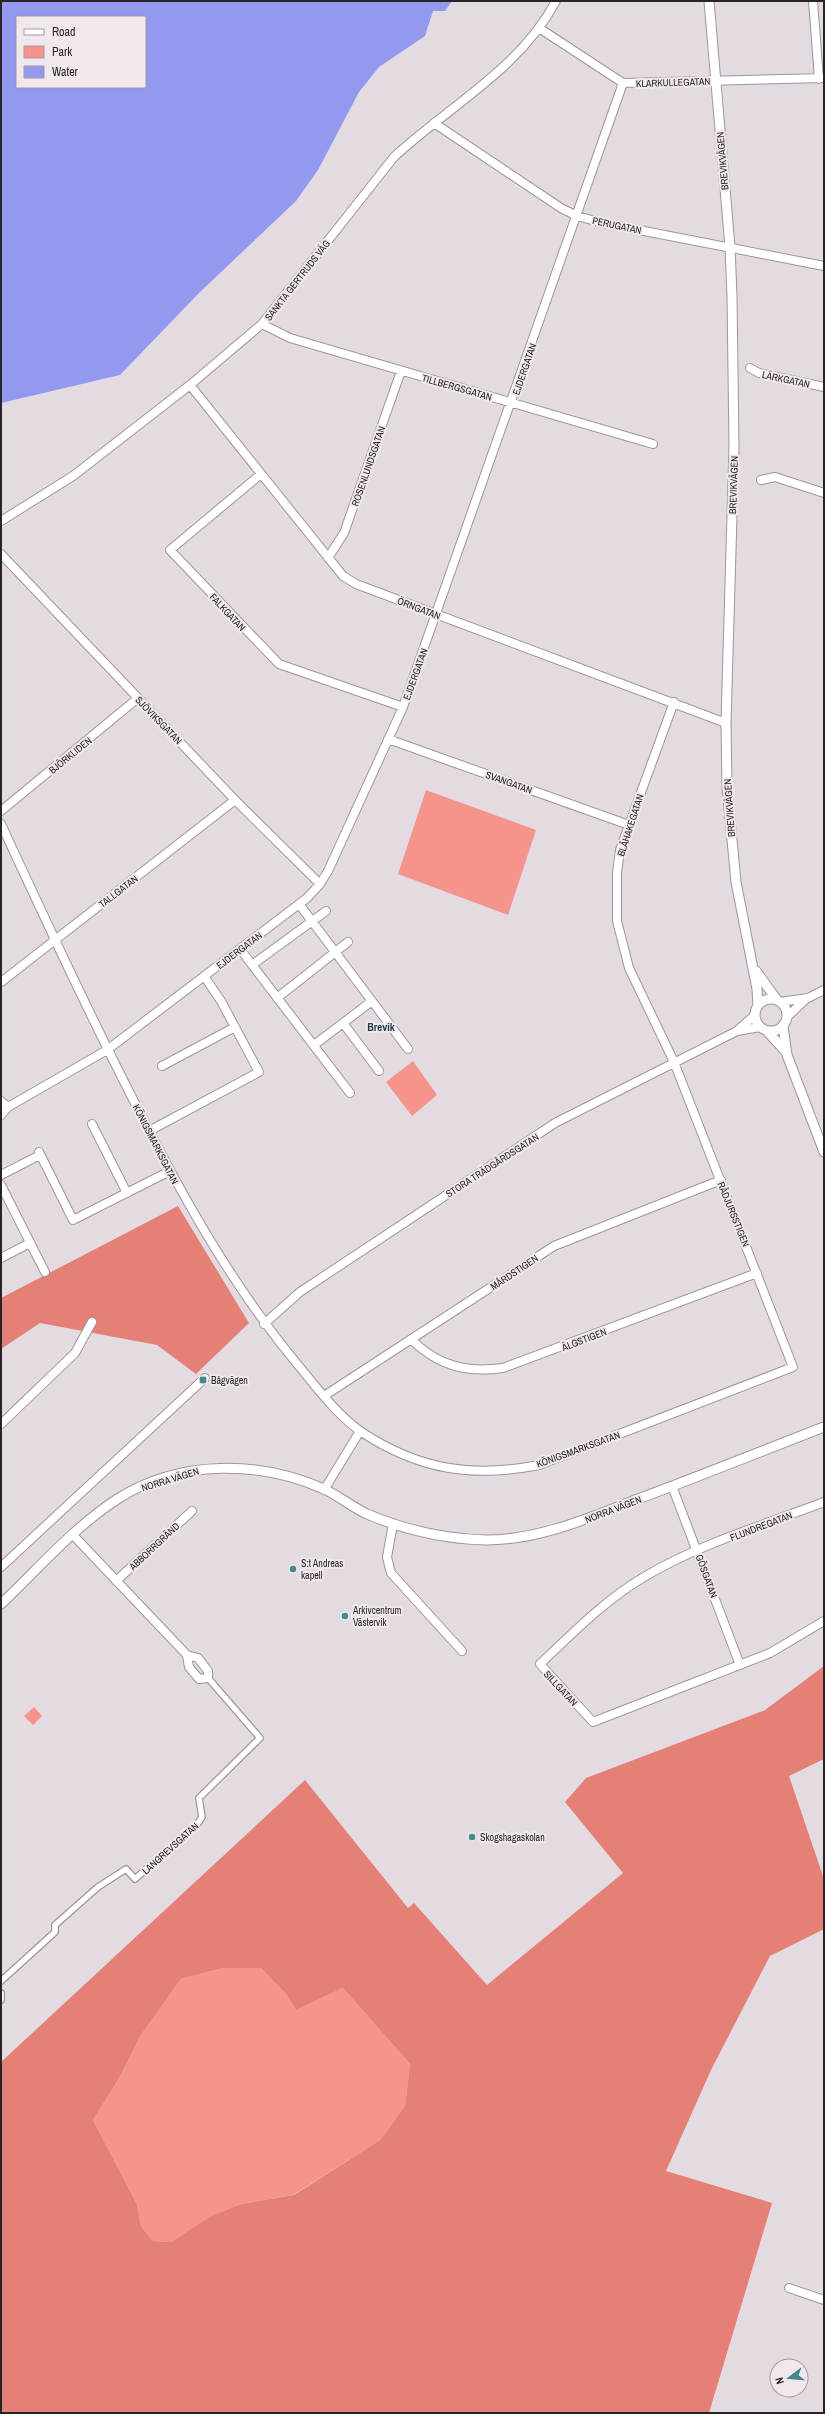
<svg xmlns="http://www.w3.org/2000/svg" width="825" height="2414" viewBox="0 0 825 2414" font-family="'Archivo Narrow',sans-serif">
<rect width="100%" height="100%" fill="#e4dbe2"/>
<path fill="#f4948a" d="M426,790L536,830L508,915L398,874Z
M413,1061L437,1095L412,1116L386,1082Z
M34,1707L42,1716L33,1725L24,1716Z
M223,1968H261L286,1994L296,2010L343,1988L410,2064L405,2106L380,2140L293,2195L241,2204L210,2218L171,2242L153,2241L141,2226L137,2204L93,2120L118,2080L141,2035L181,1979Z"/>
<path fill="#e58077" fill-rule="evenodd" d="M178,1206L249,1323L196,1374L157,1345L40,1323L1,1349V1298Z
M824,1666V1759L789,1776L824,1879V1929L770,1956L711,2070L666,2171L772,2203L709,2413H1V2062L305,1780L408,1908L414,1903L487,1985L623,1873L565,1802L586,1778L765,1710ZM223,1968H261L286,1994L296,2010L343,1988L410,2064L405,2106L380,2140L294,2195L241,2204L210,2217L171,2242L153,2241L141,2226L137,2204L93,2120L118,2080L141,2035L181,1979Z"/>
<path fill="#9299ef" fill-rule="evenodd" d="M1,1H452L445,11H433L425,36L379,67L359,92L318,170L296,201L199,293L120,375L1,403ZM17,17H145V87H17Z"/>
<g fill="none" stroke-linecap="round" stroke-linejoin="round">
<defs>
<path id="pedestrian" d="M1,1981L55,1932V1925L98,1887L126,1869L135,1879L198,1823L202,1817L199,1798L260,1738L208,1678
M1,1993V2000"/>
<path id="minor" d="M813,1L819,79
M539,28L623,83L824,78
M434,123L561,208L577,216L603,223L824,266
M262,324L290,338L653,444
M750,368L759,373L824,387
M190,385L343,576L356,584L726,723
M261,474L170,550L279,664L403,707
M761,480L775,477L824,493
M1,521L73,476L190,385L262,324L394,157C449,106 520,69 556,1
M1,554L235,800L320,884
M328,558L344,533L401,371
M388,739L629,825
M1,811L138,698
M1,824C46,921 91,1018 140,1113C185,1201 234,1288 298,1365C317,1388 338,1416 363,1433C420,1470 473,1478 539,1465L793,1367L674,1062L629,968L617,921V873L620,850L674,702
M299,904L408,1049
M240,949L350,1093
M252,965L326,911
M1,982L235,800
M277,998L348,942
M780,1002L808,998L824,990
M787,1017L807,998
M343,1023L379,1071
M738,1030L755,1015
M314,1045L372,1001
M162,1066L235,1027
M1,1101L8,1107
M1,1115L8,1107L107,1050L307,898L320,884L328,871L403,707L623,83
M92,1124L127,1193
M149,1131L259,1072L221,1001L204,976
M39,1152L73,1220L170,1171
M1,1175L40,1155
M1,1185L45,1272
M1,1258L30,1243
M264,1324L300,1292L555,1123L737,1031L760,1027
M412,1340C438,1366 467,1373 503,1368L757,1273
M324,1396L554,1246L721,1180
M1,1424L75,1353L92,1322
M672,1486L740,1665
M324,1490L360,1431
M824,1502C764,1525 699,1544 644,1577C605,1600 573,1633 540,1664L593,1722L770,1653L824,1621
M393,1524L387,1557L391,1573L462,1651
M73,1535L187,1655L189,1667L199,1679L208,1678V1671L198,1658L187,1655
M1,1567L205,1378
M116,1581L192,1511
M789,2288L824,2300"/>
<path id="tertiary" d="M709,1L730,247L732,296L734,446L726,723L727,787L736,882L757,989L758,1006
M756,971L777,1000
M755 1015a16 16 0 1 1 32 0a16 16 0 1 1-32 0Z
M783,1026L787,1055L824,1152
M767,1031L787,1053
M1,1604C39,1568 75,1526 119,1498C180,1460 259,1460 324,1489C339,1496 352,1507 367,1514C405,1530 445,1539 486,1540C539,1540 589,1518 638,1499C700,1476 762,1451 824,1427"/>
</defs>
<use href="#pedestrian" stroke="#9d959b" stroke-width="8"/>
<use href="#minor" stroke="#9d959b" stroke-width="10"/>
<use href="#tertiary" stroke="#9d959b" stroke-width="11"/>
<use href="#pedestrian" stroke="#fff" stroke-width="5.5"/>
<use href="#minor" stroke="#fff" stroke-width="8"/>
<use href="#tertiary" stroke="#fff" stroke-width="9"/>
</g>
<g fill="#41898b" stroke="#f1e8ef" stroke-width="1.5">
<rect x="199" y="1376" width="8" height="8" rx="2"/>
<circle cx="293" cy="1569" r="4"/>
<circle cx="345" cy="1616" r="4"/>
<circle cx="472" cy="1837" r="4"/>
</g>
<g text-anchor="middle" stroke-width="4" stroke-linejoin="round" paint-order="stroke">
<g font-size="10" fill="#272426" stroke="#f1e8ef">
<text transform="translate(673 82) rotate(-2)" y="4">KLARKULLEGATAN</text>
<text transform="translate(722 161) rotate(-95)" y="4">BREVIKVÄGEN</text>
<text transform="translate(617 225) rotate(12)" y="4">PERUGATAN</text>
<text transform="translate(297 280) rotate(-52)" y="4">SANKTA GERTRUDS VÄG</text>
<text transform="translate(524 369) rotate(-71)" y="4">EJDERGATAN</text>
<text transform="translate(786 379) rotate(12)" y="4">LÄRKGATAN</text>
<text transform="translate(457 387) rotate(16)" y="4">TILLBERGSGATAN</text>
<text transform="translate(368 466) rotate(-71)" y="4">ROSENLUNDSGATAN</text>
<text transform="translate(733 485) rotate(-88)" y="4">BREVIKVÄGEN</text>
<text transform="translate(419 608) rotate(21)" y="4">ÖRNGATAN</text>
<text transform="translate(228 612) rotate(47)" y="4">FALKGATAN</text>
<text transform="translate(415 674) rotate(-70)" y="4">EJDERGATAN</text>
<text transform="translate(159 720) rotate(46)" y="4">SJÖVIKSGATAN</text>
<text transform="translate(70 755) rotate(-39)" y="4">BJÖRKLIDEN</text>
<text transform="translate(509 782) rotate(20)" y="4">SVANGATAN</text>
<text transform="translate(729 808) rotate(-94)" y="4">BREVIKVÄGEN</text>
<text transform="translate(630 825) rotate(-72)" y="4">BLÅHAKEGATAN</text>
<text transform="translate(118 891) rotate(-38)" y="4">TALLGATAN</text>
<text transform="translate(239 950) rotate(-37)" y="4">EJDERGATAN</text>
<text transform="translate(156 1144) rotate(63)" y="4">KÖNIGSMARKSGATAN</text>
<text transform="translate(492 1165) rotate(-33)" y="4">STORA TRÄDGÅRDSGATAN</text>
<text transform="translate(734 1214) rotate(68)" y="4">RÅDJURSSTIGEN</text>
<text transform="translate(514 1272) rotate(-34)" y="4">MÅRDSTIGEN</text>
<text transform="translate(584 1339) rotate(-21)" y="4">ÄLGSTIGEN</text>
<text transform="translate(578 1449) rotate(-20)" y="4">KÖNIGSMARKSGATAN</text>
<text transform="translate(170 1479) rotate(-17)" y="4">NORRA VÄGEN</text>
<text transform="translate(613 1509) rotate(-21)" y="4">NORRA VÄGEN</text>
<text transform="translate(761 1526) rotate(-21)" y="4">FLUNDREGATAN</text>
<text transform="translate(154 1546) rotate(-43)" y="4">ABBORRGRÄND</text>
<text transform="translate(707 1576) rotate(70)" y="4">GÖSGATAN</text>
<text transform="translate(561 1688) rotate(47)" y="4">SILLGATAN</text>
<text transform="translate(170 1848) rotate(-42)" y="4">LANGREVSGATAN</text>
</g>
<g font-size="10" fill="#272426" stroke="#f1e8ef" text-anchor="start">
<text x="211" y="1384">Bågvägen</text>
<text x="301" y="1567">S:t Andreas<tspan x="301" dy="12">kapell</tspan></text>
<text x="353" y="1614">Arkivcentrum<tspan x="353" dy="12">Västervik</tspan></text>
<text x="480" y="1841">Skogshagaskolan</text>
</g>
<g font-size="11" font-weight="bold" fill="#193b3d" stroke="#f1e8ef">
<text x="381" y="1031">Brevik</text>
</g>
</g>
<rect width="825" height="2414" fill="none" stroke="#272426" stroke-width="4"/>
<rect x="16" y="16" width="130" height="72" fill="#f1e8ef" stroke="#a09a9f"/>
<rect x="24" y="29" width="20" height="6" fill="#ffffff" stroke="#a09a9f"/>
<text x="52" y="36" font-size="12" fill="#272426">Road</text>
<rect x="24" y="46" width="20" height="12" fill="#f4948a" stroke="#a09a9f"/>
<text x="52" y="56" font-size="12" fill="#272426">Park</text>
<rect x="24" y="66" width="20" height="12" fill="#9299ef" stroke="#a09a9f"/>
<text x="52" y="76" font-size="12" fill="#272426">Water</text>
<g transform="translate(789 2378) rotate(254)"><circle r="19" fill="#f1e8ef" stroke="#a09a9f"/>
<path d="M0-3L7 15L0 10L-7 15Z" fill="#41898b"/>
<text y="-6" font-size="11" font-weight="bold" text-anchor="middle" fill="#272426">N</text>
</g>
</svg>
